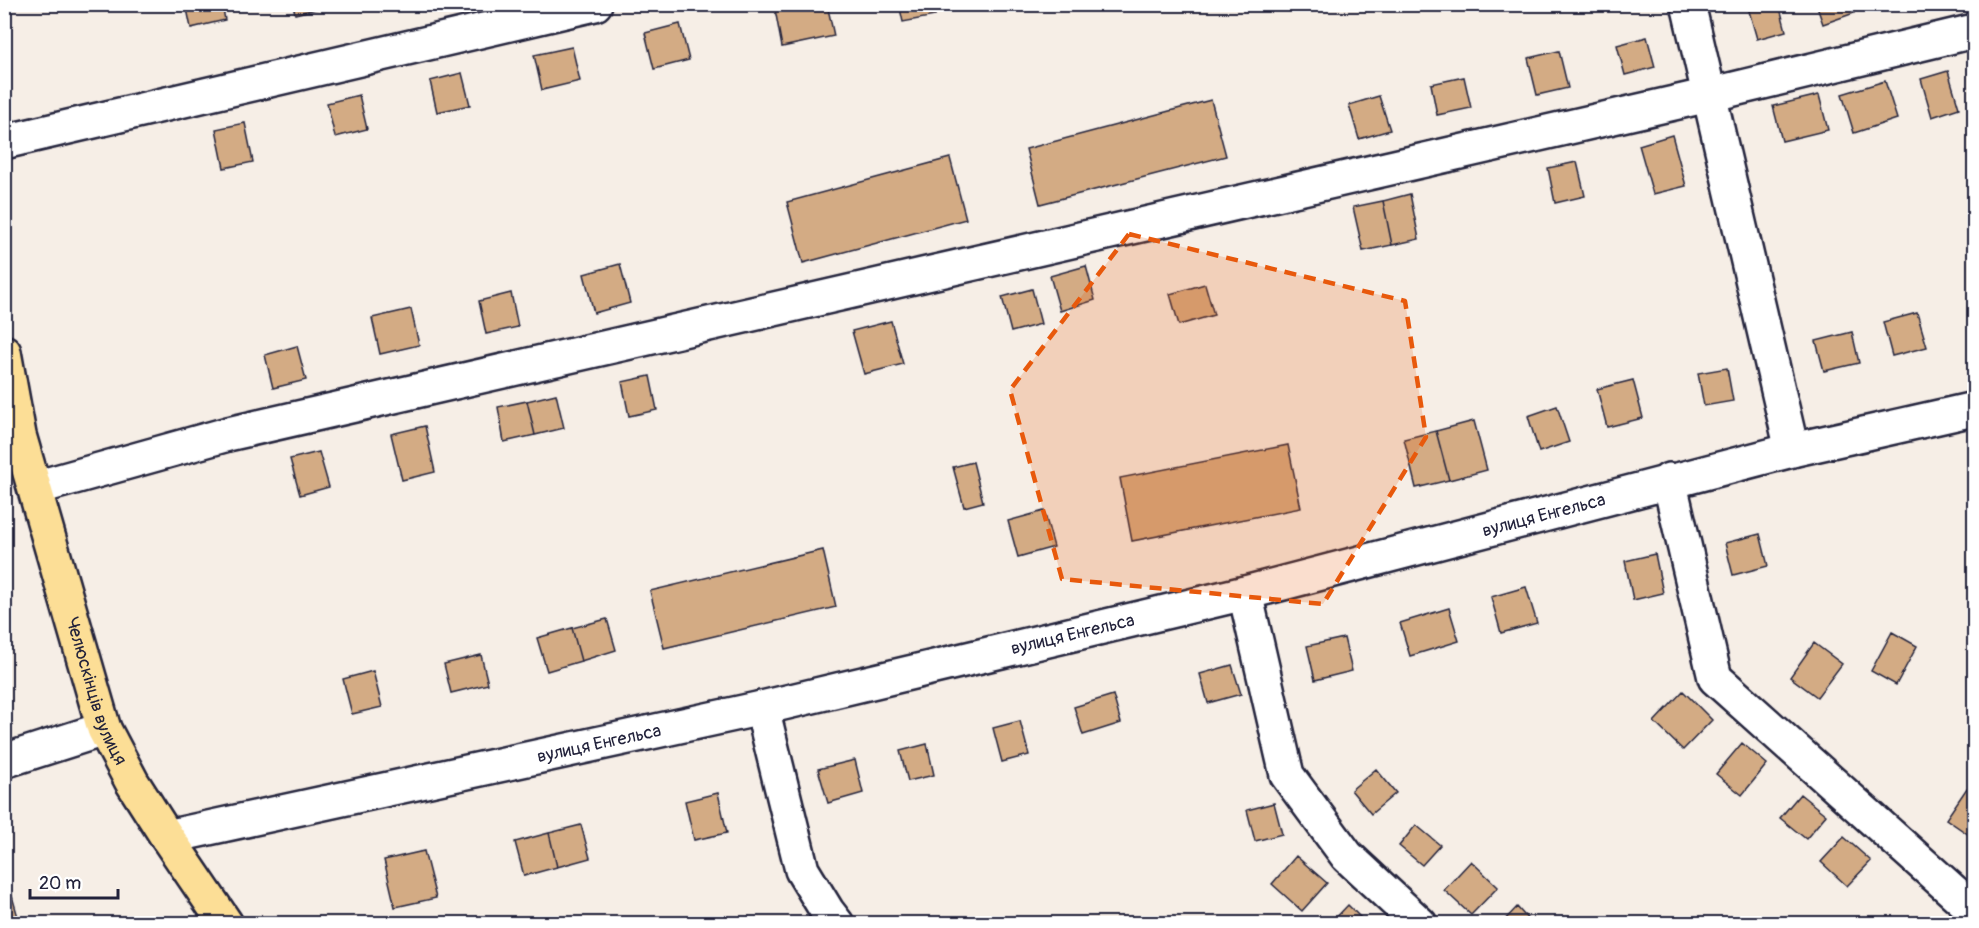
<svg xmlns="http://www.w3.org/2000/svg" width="1979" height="928" viewBox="0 0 1979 928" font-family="Pangolin,sans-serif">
<rect width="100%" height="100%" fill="#f6eee6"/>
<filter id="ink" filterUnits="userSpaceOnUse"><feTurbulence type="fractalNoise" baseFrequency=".0167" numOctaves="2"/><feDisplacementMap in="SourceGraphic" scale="12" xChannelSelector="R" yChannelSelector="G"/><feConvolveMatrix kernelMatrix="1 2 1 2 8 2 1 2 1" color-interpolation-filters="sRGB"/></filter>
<g filter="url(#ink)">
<path fill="#d3ab84" stroke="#22223b" stroke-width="1.5" d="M186,4H222L225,20L191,28Z
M293,4H328V6L295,14Z
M774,4H827L834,36L782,47Z
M899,4H933L935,16L903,22Z
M1747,4H1779L1786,31L1757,39Z
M1816,4H1851L1854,13L1823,24Z
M680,24L689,60L654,69L645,33Z
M1647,37L1655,67L1625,75L1617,45Z
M572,47L580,81L542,90L534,55Z
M1559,51L1568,88L1537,95L1528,58Z
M1948,71L1959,108L1932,117L1921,79Z
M462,73L470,105L437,112L430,81Z
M1464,77L1471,108L1437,115L1431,84Z
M1885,81L1897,119L1854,133L1842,94Z
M359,95L367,129L335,137L327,103Z
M1819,95L1828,130L1782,141L1773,106Z
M1379,96L1390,130L1359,139L1349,105Z
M1211,100L1226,156L1040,204L1026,149Z
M245,123L253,162L224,168L216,129Z
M1672,135L1686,186L1653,194L1639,145Z
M950,158L966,219L803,263L787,202Z
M1577,162L1585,196L1555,203L1548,168Z
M1410,194L1419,239L1392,245L1383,201Z
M1383,201L1392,245L1363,251L1353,207Z
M620,264L630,303L594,313L584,274Z
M1086,266L1095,300L1060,311L1050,276Z
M1205,284L1214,315L1179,325L1170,294Z
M1032,289L1041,324L1011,332L1002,297Z
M511,293L518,327L486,334L479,301Z
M1974,299V316L1969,301Z
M411,309L419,345L380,354L372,318Z
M1917,313L1927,347L1892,356L1883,322Z
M891,321L903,364L864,374L852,331Z
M1852,332L1859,363L1824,371L1816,341Z
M297,346L306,380L273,388L265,355Z
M1727,368L1733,401L1704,406L1698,373Z
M650,376L657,410L629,416L622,382Z
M1633,380L1643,418L1607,427L1597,389Z
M556,394L564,428L535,435L527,401Z
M527,401L535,435L504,442L498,407Z
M1557,406L1569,442L1539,452L1528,416Z
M1474,421L1487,470L1449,480L1436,431Z
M425,426L435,472L402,480L391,434Z
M1436,431L1449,480L1416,488L1404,439Z
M1288,445L1301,508L1132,541L1120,478Z
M319,452L329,487L300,495L290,459Z
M973,462L983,502L964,507L953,467Z
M1044,511L1054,547L1018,557L1008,521Z
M1760,534L1768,566L1733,575L1725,543Z
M823,550L836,607L664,648L650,591Z
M1655,554L1663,593L1633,600L1625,561Z
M1526,587L1537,623L1501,633L1491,597Z
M1449,608L1459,641L1410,656L1400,623Z
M607,619L616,650L581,661L572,628Z
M572,628L581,661L547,671L537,638Z
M1892,632L1917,646L1896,685L1871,671Z
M1344,638L1352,671L1315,680L1307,646Z
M1814,643L1842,664L1817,697L1790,677Z
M481,655L488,684L451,693L444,664Z
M1232,665L1241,694L1208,703L1200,674Z
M373,671L382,707L352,714L343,679Z
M1683,691L1712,720L1683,750L1654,722Z
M1113,695L1121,723L1083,735L1074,707Z
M1020,721L1029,755L1002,762L993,728Z
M1742,743L1767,764L1742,795L1716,774Z
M927,744L934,775L908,781L900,751Z
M855,760L863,793L828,803L818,769Z
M1376,769L1396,793L1371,814L1351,790Z
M1967,788L1974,793V833L1972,837L1946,819Z
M718,793L727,833L694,840L685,801Z
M1800,794L1826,815L1806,839L1780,818Z
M1274,803L1282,834L1255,841L1247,810Z
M581,825L590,858L557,867L549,833Z
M1416,825L1440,845L1422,865L1399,846Z
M549,833L557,867L524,876L515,842Z
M1844,837L1871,861L1847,886L1821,862Z
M424,851L436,898L395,907L384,860Z
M1296,856L1327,883L1302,911L1272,884Z
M1471,861L1498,887L1471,915L1444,890Z
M4,868L20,924H4Z
M1348,905L1367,924H1330Z
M1517,907L1532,924H1501Z"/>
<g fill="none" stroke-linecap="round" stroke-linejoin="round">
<defs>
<g id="minor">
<path d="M1688,4L1792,450"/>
<path d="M4,142L595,4"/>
<path d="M1669,480L1715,678L1974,910"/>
<path d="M35,488L228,434L1709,95L1974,31"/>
<path d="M1245,593L1287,775L1347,856L1420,924"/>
<path d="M762,708L802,870L827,911L837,924"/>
<path d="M4,761L104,729"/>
<path id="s1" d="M167,837L762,708L1245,593L1792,450L1974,409"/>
</g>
<g id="major">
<path id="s2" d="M4,352L19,435L104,729L132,782L167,837L226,924"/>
</g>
</defs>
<use href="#minor" stroke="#22223b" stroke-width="38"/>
<use href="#major" stroke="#22223b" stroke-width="38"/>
<use href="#minor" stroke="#fff" stroke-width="33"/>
<use href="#major" stroke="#fcde96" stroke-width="33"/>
</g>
</g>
<path fill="#e8590c" fill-opacity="0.2" stroke="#e8590c" stroke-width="4.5" stroke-dasharray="12 8" stroke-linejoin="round" d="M1129,234L1405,301L1426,437L1323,604L1062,579L1010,390Z"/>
<g text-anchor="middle" stroke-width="6" stroke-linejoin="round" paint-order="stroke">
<g font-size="18" fill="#22223b" stroke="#fff">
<text dy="6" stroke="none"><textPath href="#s1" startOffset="1414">вулиця Енгельса</textPath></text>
<text dy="6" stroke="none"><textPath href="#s1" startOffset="928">вулиця Енгельса</textPath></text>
<text dy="6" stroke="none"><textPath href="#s2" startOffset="352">Челюскінців вулиця</textPath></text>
<text dy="6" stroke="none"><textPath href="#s1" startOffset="442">вулиця Енгельса</textPath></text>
</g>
</g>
<rect width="1979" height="928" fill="none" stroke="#fff" stroke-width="24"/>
<rect x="12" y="12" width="1955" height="904" fill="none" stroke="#22223b" stroke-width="2" filter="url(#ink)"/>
<path d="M30 889v9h88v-9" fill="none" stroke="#22223b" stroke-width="3"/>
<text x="39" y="889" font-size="18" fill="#22223b" stroke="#ffffff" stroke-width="4.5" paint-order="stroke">20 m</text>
</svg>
